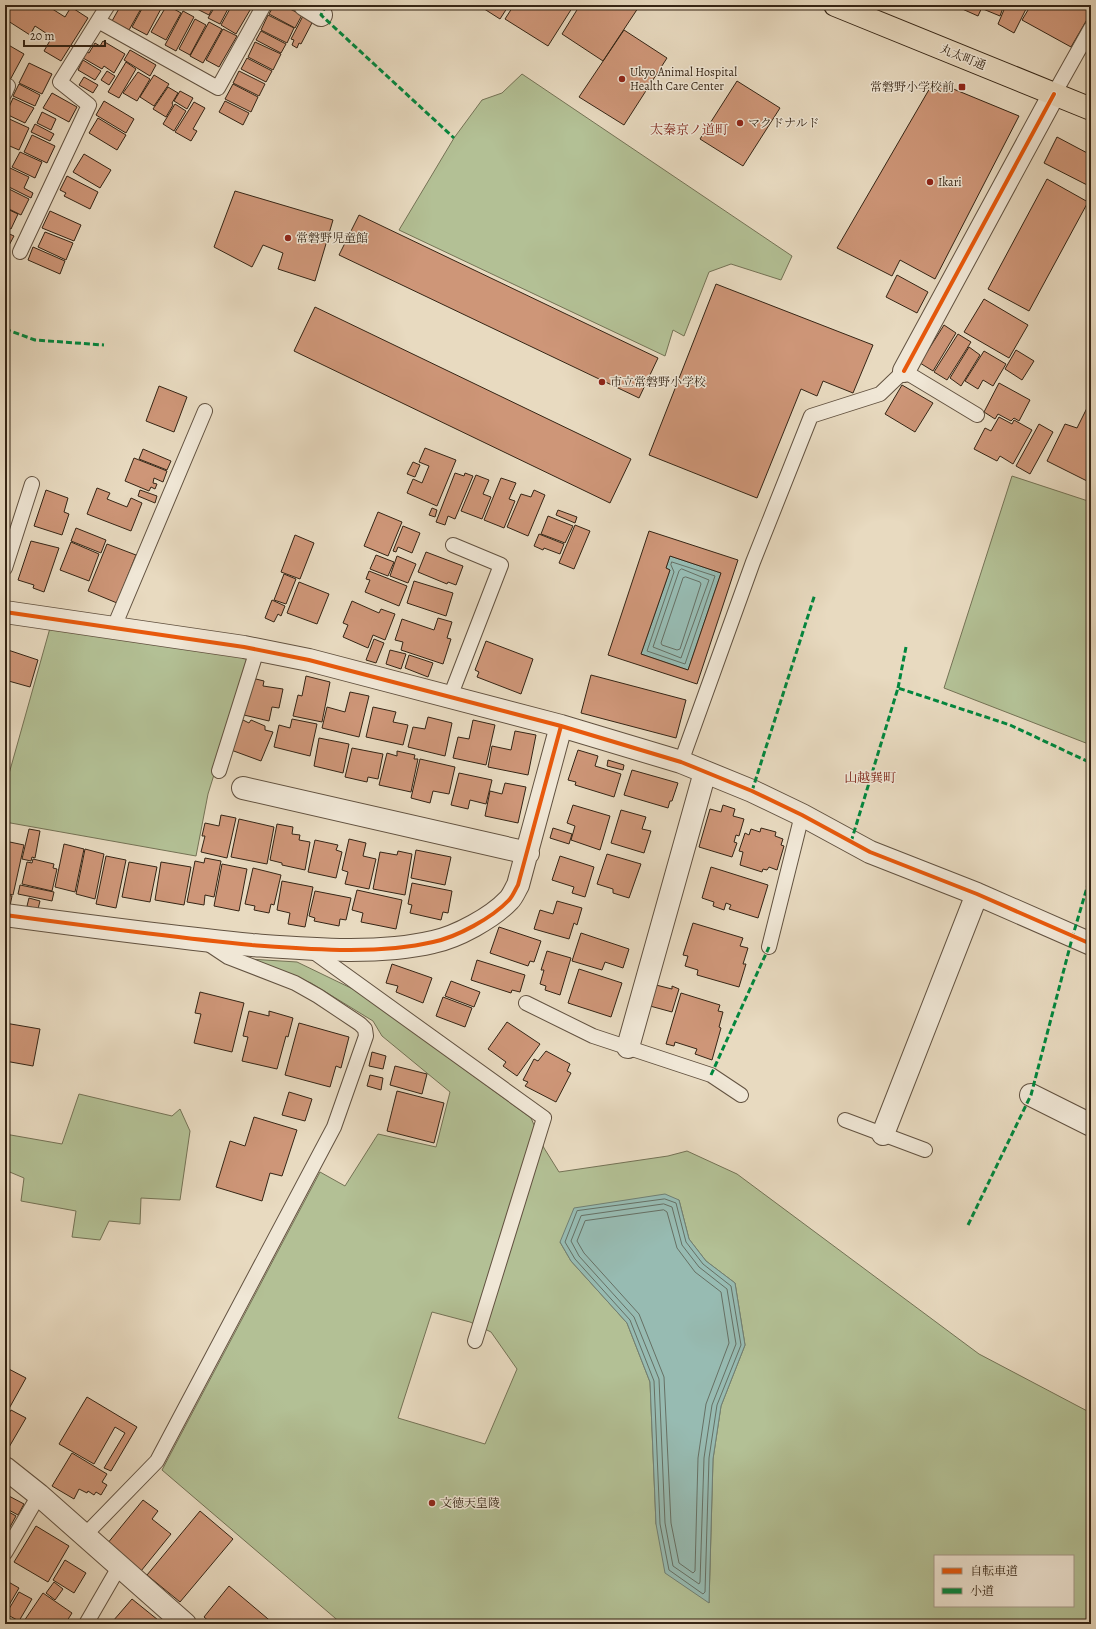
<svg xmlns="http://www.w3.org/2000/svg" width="1096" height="1629" viewBox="0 0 1096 1629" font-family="Alegreya,'Noto Serif JP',serif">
<rect width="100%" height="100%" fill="#e8dac0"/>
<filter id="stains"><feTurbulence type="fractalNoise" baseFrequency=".005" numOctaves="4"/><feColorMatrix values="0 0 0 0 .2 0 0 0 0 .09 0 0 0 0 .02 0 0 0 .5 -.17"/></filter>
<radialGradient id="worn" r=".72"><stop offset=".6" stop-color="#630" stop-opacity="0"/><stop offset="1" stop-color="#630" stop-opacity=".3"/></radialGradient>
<path fill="#b3c095" stroke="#747255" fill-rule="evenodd" d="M522,74L792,256L781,280L731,264L709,272L684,336L673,330L665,356L399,230L454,138L482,100L502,93Z
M1012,476L1091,502V745L944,688Z
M50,628L251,655L208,794L196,856L5,822V788Z
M249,959L297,962L357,991L531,1118L544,1148L559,1172L668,1156L687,1151L737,1174L979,1354L1091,1413V1624H342L162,1470L320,1172L345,1186L378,1134L436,1147L450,1092L382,1036L373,1021L311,983ZM679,1200L689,1239L706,1261L735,1283L745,1345L721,1406L713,1459L709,1603L656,1524L650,1382L627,1323L571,1261L560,1242ZM432,1312L470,1322L491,1332L517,1369L485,1444L398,1418ZM935,1556H1073V1606H935Z
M79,1094L172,1116L180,1109L190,1131L180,1200L141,1198L140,1224L109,1221L100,1240L72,1237L76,1211L21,1201L24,1178L5,1170V1134L62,1144Z"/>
<path fill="#97bbb2" stroke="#707f73" d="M670,556L721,573L688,670L641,654L670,570L666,568Z
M665,1194L679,1200L689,1239L706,1261L735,1283L745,1345L721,1406L713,1459L709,1603L665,1573L656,1524L650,1382L627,1323L571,1261L560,1242L574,1208Z"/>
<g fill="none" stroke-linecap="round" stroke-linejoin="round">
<path stroke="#667064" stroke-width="1" d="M672,562L715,576L685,664L647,651L674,572L671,565Z
M682,569L709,580L681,658L653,647L679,571Z
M686,577L700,582L701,584L680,649L677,650L662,645L661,643L683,578Z
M665,1199L676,1203L686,1242L703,1264L731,1286L741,1345L717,1405L709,1458L705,1592L703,1594L669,1570L660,1524L654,1381L630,1320L575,1259L565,1242L577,1211Z
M664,1204L672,1207L682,1245L699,1267L727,1289L736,1344L712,1405L704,1458L700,1582L699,1584L673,1566L665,1523L659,1379L634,1317L579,1256L571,1241L581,1216Z
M664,1210L667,1212L677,1248L695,1272L721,1292L729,1343L706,1404L698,1458L695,1571L693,1573L679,1563L671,1523L664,1377L639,1314L584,1253L577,1241L585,1221Z"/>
</g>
<path fill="#ce9678" stroke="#352515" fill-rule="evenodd" d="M5,5H46L65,17L71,7L88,18L61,61L44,51L52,37L35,26L30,35L5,19L7,9Z
M121,5H143L129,30L112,21Z
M144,5H163L147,35L132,27Z
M167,5L181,13L166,40L151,32Z
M199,5H214L209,15L197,9Z
M216,5H230L220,24L208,18Z
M232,5H253L236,34L221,25Z
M274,5H282L302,15L295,28L269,14Z
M478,5H509L500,19Z
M514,5H574L548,46L505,19Z
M580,5H640L603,61L562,34Z
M961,5H983L978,16L960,8Z
M984,5H1004L1000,16L983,9Z
M1006,5H1028L1014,33L998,24Z
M1031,5H1090L1087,10L1089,16L1071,47L1022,20Z
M183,11L194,17L176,51L165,45Z
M268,15L294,28L287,43L261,30Z
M303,16L313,21L301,44L299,43L297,48L292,45L294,40L291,39Z
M195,19L206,25L190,55L179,49Z
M209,22L222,29L203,63L190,56Z
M223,29L237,36L219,67L206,60Z
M624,30L667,58L624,125L579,97Z
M261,31L286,44L281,53L256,40Z
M103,41L125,54L114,73L104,66L102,69L83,58L87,52L89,53L95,43L100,46Z
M255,42L281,54L273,70L248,57Z
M5,43L24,54L10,80L5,77Z
M130,50L156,65L150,76L124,60Z
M247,58L272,71L266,82L241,69Z
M83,60L101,71L95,80L78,70Z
M126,62L136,69L119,98L108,92Z
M29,63L52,74L42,94L19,83Z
M107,71L115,76L109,85L101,80Z
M239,71L265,84L259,96L233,83Z
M138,72L150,79L137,101L123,93Z
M154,75L169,84L154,106L140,97Z
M84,77L98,85L93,93L79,85Z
M737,81L780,108L743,166L700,139Z
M934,81L1019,116L935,279L900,260L892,276L837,248Z
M19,84L40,95L35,106L13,96Z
M233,84L258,97L251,112L225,99Z
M168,87L178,93L172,103L173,105L166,117L153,109Z
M180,91L193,98L187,109L174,101Z
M52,93L77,107L69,122L43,108Z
M13,98L34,108L25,123L6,114Z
M104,101L134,119L126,133L96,115Z
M225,101L249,113L243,125L219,112Z
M194,102L205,108L193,129L197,131L191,141L175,132Z
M175,104L186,111L174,131L163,124Z
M42,112L56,119L51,130L37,123Z
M5,117L29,128L19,150L5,144Z
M98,118L126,135L117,150L89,133Z
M35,124L54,134L50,141L31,132Z
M32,135L55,146L47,163L24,152Z
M1057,137L1091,155V187L1044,163Z
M20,152L42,162L35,178L12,167Z
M84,154L111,170L100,188L73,172Z
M10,168L29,177L24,188L33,193L31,198L5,185V179Z
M67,176L98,192L90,209L64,196L66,193L60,190Z
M1047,179L1088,202L1029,311L988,289Z
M5,187L29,199L21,215L5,207Z
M235,191L333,220L315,281L278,269L283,253L263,245L252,267L214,247Z
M5,208L18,214L11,229L5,227Z
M50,211L81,225L74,241L42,228Z
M359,215L658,358L639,398L339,255Z
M5,232L14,236L6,251L5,250Z
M45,232L73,243L66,260L38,247Z
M33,247L65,261L60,274L28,260Z
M897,275L928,292L917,313L886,297Z
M716,284L873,345L853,393L823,381L817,396L801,389L757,498L649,455Z
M984,299L1028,325L1009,358L964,332Z
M315,307L631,459L610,503L294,351Z
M944,325L956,333L933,371L920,363Z
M958,334L971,342L947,380L934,372Z
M969,347L980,355L961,386L950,378Z
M1016,350L1034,361L1022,380L1005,369Z
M984,351L1006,364L993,386L983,380L978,389L965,381Z
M999,383L1030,400L1019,421L1014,418L1011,421L998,414L995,419L984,412Z
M902,385L933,403L915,432L885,414Z
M159,386L187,397L174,432L146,421Z
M1088,406L1091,408V483L1047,461L1065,424L1077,428Z
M999,417L1012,424L1014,420L1032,430L1013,464L1000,456L997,461L974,449L985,428L991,431Z
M1039,424L1053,432L1030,474L1016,466Z
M425,448L456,460L437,506L407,493L413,479L422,483L429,466L419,462Z
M143,449L171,461L167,470L139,459Z
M134,458L167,471L163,482L154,478L153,483L157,484L155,489L151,487L149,491L125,481Z
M413,462L420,465L415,477L407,474Z
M455,473L464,476L465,473L473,476L455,519L448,516L445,525L436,522Z
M476,475L489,480L483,494L491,497L482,519L461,511Z
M501,478L516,483L509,499L515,501L504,528L484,520Z
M97,488L110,493L107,499L127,507L131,498L142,503L131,531L87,514Z
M46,490L68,498L64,512L69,514L62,535L34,526Z
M140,490L157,496L155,503L138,496Z
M534,490L545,495L528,536L507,527L521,494L531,497Z
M432,508L437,510L435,517L429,515Z
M558,510L577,517L575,523L556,515Z
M378,512L402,522L388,556L364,546Z
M548,516L573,526L565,543L541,534Z
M575,525L590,531L574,569L559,563Z
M403,526L420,533L412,553L398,547L396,552L393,551Z
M76,528L106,540L101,553L71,541Z
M649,531L738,560L697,684L608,655ZM670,556L721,573L688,670L641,654L670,570L666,568Z
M539,534L564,544L560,554L544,548L543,550L534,546Z
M295,535L314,543L300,579L281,572Z
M31,541L59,548L44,592L33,588L34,585L18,580Z
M71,542L99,554L89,581L60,570Z
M107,544L136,555L117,603L88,591Z
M426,552L463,566L456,585L448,582L447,584L418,572Z
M376,555L394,562L388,576L370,569Z
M397,556L416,564L408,583L390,576Z
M369,571L407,586L399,606L365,592L370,580L366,579Z
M284,574L296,579L286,604L274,600Z
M414,581L453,593L446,616L407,603Z
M299,582L329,594L317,624L287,613Z
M272,600L285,606L281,616L278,614L274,622L265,618Z
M352,601L379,613L381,609L395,614L385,640L373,635L368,648L343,637L348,625L343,623Z
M438,618L452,622L447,638L451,639L443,664L401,650L403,642L395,640L402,619L434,630Z
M374,639L384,643L376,663L366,660Z
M486,641L533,659L521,694L477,677L479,672L475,670Z
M5,649L38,660L30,687L5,680Z
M390,650L406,654L401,669L386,664Z
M409,655L433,663L428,677L405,668Z
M591,675L686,700L676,738L581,713Z
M306,676L330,682L322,722L293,716L298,695L302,696Z
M252,678L264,681L263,686L283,689L279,708L272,707L269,721L244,715Z
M350,692L369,696L359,737L322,728L327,707L345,712Z
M373,707L396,712L393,722L408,725L403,745L366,737Z
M428,717L452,723L445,756L408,747L413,727L425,729Z
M292,719L317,724L310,756L274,747L279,725L290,728Z
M243,720L249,723L251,720L265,726V730L273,732L261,761L231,750Z
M473,720L495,725L486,765L453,758L458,737L469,739Z
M515,731L536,735L528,775L488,767L492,746L511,750Z
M319,738L349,744L343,773L314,766Z
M352,748L383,754L378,779L368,777L367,782L345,777Z
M578,750L598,756L595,766L621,774L614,797L575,785L576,782L568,780Z
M397,751L415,755L414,759H418L411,792L379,785L387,753L397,756Z
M420,759L455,767L449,794L433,791L430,803L411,798Z
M608,760L624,765L623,770L607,766Z
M632,770L678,783L672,801H670L668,808L624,795Z
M459,773L492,780L486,804L470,800L468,809L451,805Z
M505,783L526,787L518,823L485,816L490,791L502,794Z
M573,805L610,816L600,850L571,840L575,826L567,823Z
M723,805L735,809L733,816L744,819L739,836L736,835L734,842L737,843L732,857L699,847L710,809L721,812Z
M621,810L646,817L642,829L651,831L644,853L611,843Z
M221,815L236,818L227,858L201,852L205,836H202L205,823L219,826Z
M239,819L274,827L267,864L231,857Z
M277,824L293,827L292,834L300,835L299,840L310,842L305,870L282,865V863L270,860Z
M553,828L572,834L569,844L550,838Z
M761,828L776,832L775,836L783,839L781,845L784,846L777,870L769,867L767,870L763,869L762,872L740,865L743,852L739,851L745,833L749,835L751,829L760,832Z
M29,829L40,831L35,858L32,857L31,861L22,859Z
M349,839L366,843L363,856L376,859L369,889L345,884L348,872L342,870Z
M315,840L338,845L336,850L342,852L336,878L308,872Z
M5,841L24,845L13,895L5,893Z
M64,844L84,849L75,892L55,887Z
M85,849L104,854L95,899L76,894Z
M416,850L451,857L445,885L411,878Z
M398,851L412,854L405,895L373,889L380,852L397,855Z
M607,854L641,864L629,898L613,893V889L597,884Z
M106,856L126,860L116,908L96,904Z
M560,856L594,867L585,897L572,893L574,887L552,880Z
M205,858L221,861L214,897L205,895L204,905L187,902L195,861L204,863Z
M33,859L54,864L53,868L57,869L52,891L22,884L27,862L32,863Z
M129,862L157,867L150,902L122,897Z
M161,862L191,867L184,905L155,900Z
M222,864L247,869L239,911L214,906Z
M711,867L768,885L758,918L729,909L731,905L726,903L724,910L713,906L714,902L702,898Z
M253,868L281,875L274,905L271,904L269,913L254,910L255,906L245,904Z
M282,881L313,887L305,927L288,924L290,913L277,910Z
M412,883L452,891L448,913L443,912L441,920L410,913L412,905L408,904Z
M20,885L54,892L52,901L18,894Z
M357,890L402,900L396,929L361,922L363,913L352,910Z
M315,891L351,898L346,920L340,919L339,926L314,921L315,918L309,916Z
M5,895L12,896L10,906L5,905Z
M29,898L40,901L38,909L27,906Z
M557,901L582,908L577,925L574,923L569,939L534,929L540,910L553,914Z
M693,923L743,938L740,946L748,948L743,964H746L739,987L697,975L698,970L685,966L688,956L683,955Z
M499,927L541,941L534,962L530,961L528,966L490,953Z
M581,933L629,949L623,968L605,962L602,970L572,961Z
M547,951L571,958L560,995L545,990L546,986L540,984L544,970H541Z
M477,960L525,975L520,992L512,990L511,993L471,980Z
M392,964L432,978L423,1003L396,992L398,986L386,983Z
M579,969L622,983L611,1017L568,1003Z
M451,981L480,992L474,1007L445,996Z
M656,985L672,989V986L679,989L672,1012L650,1006Z
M200,992L244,1003L232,1052L194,1043L201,1014L195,1013Z
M681,993L720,1005L718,1011L723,1012L719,1027L721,1028L712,1060L695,1054L697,1049L675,1042L674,1046L666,1044Z
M443,997L472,1008L465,1027L436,1016Z
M249,1011L269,1016V1011L293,1018L288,1037L286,1036L277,1069L242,1061L248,1037L243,1036Z
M507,1022L540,1044L517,1076L503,1066L506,1062L488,1049Z
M5,1023L40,1029L33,1066L5,1061Z
M299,1023L349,1037L341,1068L336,1066L330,1087L285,1075Z
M546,1051L570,1064L567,1071L571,1073L556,1102L525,1086L528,1082L523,1080L534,1059L538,1061Z
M372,1052L386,1056L383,1069L369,1066Z
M395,1066L427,1074L422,1094L390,1085Z
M370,1075L383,1078L381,1090L367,1086Z
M397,1091L444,1103L434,1143L387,1131Z
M289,1092L312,1099L305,1121L282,1115Z
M254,1117L297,1130L282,1176L270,1173L262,1201L216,1187L230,1141L245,1146Z
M5,1367L26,1378L6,1414H5Z
M87,1397L137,1427L111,1471L104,1468L125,1433L115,1427L94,1464L59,1444Z
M11,1410L26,1418L5,1454V1416L7,1417Z
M72,1453L107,1474L102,1482L107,1485L101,1495L96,1492L94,1495L88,1491L87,1493L79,1489L74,1499L52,1486Z
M7,1495L24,1504L18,1515L5,1508Z
M143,1500L158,1511L152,1519L171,1534L141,1571L107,1544Z
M5,1510L16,1516L5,1536Z
M200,1511L233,1539L180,1602L147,1575Z
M36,1526L69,1546L48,1582L14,1562Z
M65,1560L86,1573L74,1593L53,1580Z
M5,1580L19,1588L5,1612Z
M54,1582L63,1589L55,1600L46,1593Z
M229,1586L274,1624H212L204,1617Z
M19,1592L32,1599L19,1621L6,1614Z
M43,1593L72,1613L65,1624H22Z
M132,1599L163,1624H117L113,1621Z"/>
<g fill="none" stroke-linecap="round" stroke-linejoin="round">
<defs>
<path id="service" d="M98,21L218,88L264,5
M5,85L8,86L5,93
M1054,94L1091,28
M20,252L89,105L60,82L108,5
M5,568L32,484
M114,627L205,411
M450,697L501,565L453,545
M681,762L753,562L811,416L880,394L904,371L977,415
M219,771L257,650
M769,947L802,815
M311,950L544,1118L475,1341
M526,1003L593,1036L711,1075L741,1095
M845,1120L925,1150
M84,1536L157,1461L334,1127L366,1036L365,1029L360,1024L318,996L295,983L228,957L207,943
M5,1553L39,1495
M86,1624L119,1567"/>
<path id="minor" d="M305,5L321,15
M904,371L1054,94
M5,612L244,647L309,660L561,726L681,762L752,791L802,815L870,852L977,894L1091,944
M243,788L528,853
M5,915C87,926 169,937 252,945C308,949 378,955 433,942C457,937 492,918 509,900C513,896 515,890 518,885L561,726
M628,1047L705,772
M1031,1095L1091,1125
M883,1134L977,894
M5,1468L39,1495L185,1624"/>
<path id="primary" d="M835,5L1091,109"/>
</defs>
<use href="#service" stroke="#625240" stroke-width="16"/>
<use href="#minor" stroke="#625240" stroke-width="24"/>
<use href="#primary" stroke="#352515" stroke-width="24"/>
<use href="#service" stroke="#f0e7d6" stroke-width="14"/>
<use href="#minor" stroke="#f0e7d6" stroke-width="22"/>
<use href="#primary" stroke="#e8dac0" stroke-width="22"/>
<path stroke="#00873e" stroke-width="3" stroke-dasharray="6 3" stroke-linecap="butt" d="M326,5L321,15L454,138
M5,329L35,340L104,345
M898,688L906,647
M752,791L815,594
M851,842L898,688L1010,725L1091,763
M711,1075L769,947
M968,1225L1031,1095L1073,935L1091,874"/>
<defs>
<path id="cycleway" d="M904,371L1054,94
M5,612L244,647L309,660L561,726L681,762L752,791L802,815L870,852L977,894L1091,944
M5,915C87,926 169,937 252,945C308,949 378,955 433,942C457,937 492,918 509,900C513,896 515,890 518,885L561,726"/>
</defs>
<use href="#cycleway" stroke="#f0e7d6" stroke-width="6"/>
<use href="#cycleway" stroke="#e8590c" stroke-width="4"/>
</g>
<g fill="#8f2418" stroke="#f0e7d6" stroke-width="1.5">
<circle cx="622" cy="79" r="4"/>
<rect x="958" y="83" width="8" height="8" rx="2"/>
<circle cx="740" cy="123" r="4"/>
<circle cx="930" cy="182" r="4"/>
<circle cx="288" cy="238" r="4"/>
<circle cx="602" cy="382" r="4"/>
<circle cx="432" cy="1503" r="4"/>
</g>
<g text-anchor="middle" stroke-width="3" stroke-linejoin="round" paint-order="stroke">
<g font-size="12" fill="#352515" stroke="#f0e7d6">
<text transform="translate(963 57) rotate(22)" y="4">丸太町通</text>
</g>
<g font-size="12" fill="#352515" stroke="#f0e7d6" text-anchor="start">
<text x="630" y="76">Ukyo Animal Hospital<tspan x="630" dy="14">Health Care Center</tspan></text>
<text x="954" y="91" text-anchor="end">常磐野小学校前</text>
<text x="748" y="127">マクドナルド</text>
<text x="938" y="186">Ikari</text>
<text x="296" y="242">常磐野児童館</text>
<text x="610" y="386">市立常磐野小学校</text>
<text x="440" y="1507">文徳天皇陵</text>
</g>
<g font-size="13" fill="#7a1f14" stroke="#f0e7d6">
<text x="689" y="134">太秦京ノ道町</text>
<text x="870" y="782">山越巽町</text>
</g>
</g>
<rect width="1096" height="1629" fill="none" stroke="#e8dac0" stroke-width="20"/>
<rect x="6" y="6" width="1084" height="1617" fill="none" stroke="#352515" stroke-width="2"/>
<rect x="10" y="10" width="1076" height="1609" fill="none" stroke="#352515"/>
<rect x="934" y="1555" width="140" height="52" fill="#f0e7d6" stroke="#a59989"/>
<rect x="942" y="1568" width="20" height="6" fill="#e8590c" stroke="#a59989"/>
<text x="970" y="1575" font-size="12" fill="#352515">自転車道</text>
<rect x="942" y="1588" width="20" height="6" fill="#00873e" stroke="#a59989"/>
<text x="970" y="1595" font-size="12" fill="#352515">小道</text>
<path d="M24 40v6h81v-6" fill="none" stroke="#352515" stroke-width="2"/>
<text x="30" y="40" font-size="12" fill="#352515" stroke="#f0e7d6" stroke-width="3" paint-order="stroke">20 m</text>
<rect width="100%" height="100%" filter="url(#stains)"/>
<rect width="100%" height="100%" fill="url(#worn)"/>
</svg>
